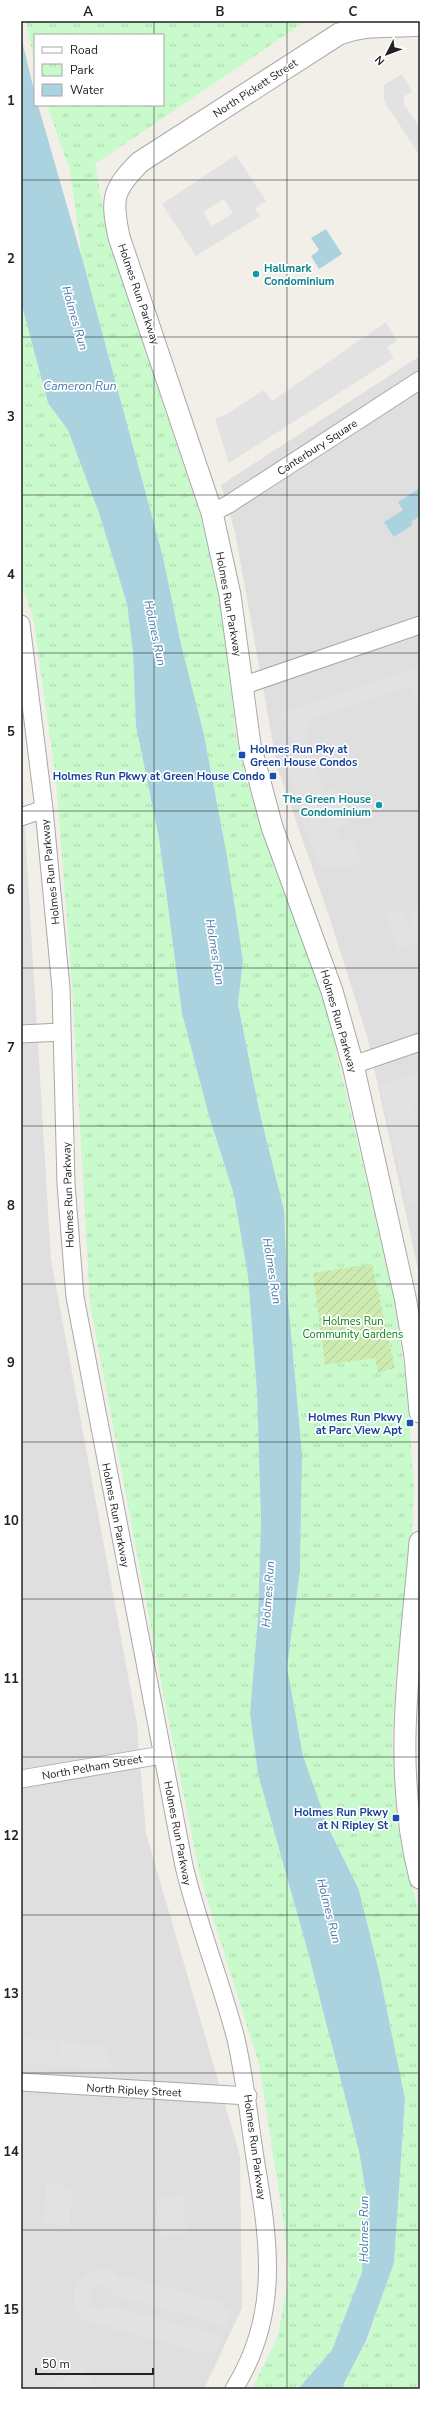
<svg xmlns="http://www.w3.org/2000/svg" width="441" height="2410" viewBox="0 0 441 2410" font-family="'Nunito Sans',sans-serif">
<defs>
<pattern id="park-tufts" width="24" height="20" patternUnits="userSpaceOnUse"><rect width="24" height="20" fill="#c8facc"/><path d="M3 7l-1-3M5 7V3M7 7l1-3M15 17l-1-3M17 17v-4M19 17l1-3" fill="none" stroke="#acd6af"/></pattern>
<pattern id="garden-furrows" width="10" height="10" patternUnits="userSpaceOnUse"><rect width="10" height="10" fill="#cdebb0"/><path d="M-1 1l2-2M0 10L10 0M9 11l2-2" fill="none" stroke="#b0c997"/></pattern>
</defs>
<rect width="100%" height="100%" fill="#f2efe9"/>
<path fill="#e0dfdf" d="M420,356V1278L367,1036L330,919L277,766L235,532L221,485Z
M21,764L51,1259L137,1724L146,1833L240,2156L242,2308L204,2389H21Z"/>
<path fill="url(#park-tufts)" d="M26,21H306L95,164L103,209L115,260L200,514L220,601L236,735L248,785L322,990L393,1295L407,1388L414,1490L410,1577L396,1676L392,1740L397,1825L420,1917V2389H341L367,2341L394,2263L405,2099L380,1976L359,1890L329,1829L303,1756L287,1667L300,1571L302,1454L288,1300L284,1210L260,1114L238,1004L243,960L227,856L204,735L181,644L163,557L82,258L70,171L47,105H163V35H35V66Z
M21,302L48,403L68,430L99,513L127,604L133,652L136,726L159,838L182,1013L209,1116L234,1195L248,1276L257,1392L261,1522L258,1618L250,1713L258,1774L308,1952L359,2151L368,2205L362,2272L332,2350L298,2389H252L278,2336L289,2274L283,2218L259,2064L200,1876L165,1702L90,1304L72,984L56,780L33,618L21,583Z"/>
<path fill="url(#garden-furrows)" d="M372,1264L395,1368L378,1373L375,1358L325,1365L313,1273Z"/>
<path fill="#e2e2e2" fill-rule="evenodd" d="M402,74L412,91L404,97V104L420,128V156L384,101V85Z
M236,155L266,201L255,208L260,216L196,256L162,204ZM224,199L233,213L212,226L203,212Z
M386,322L397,341L387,347L394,358L229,463L215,419L227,414L264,390L272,401Z
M420,666V698L416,699L411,686L316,718L309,724L306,739L324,792L337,788L349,824L337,828L341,841L354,837L362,863L350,866H329L320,869L302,820L314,815L310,805L299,808L282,759L293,756L294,751L282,712Z
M402,909L408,926L412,925L408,914L420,910V942L397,950L385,915Z
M420,1073V1102L413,1108L420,1133V1203L407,1204L380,1086Z
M21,2038L56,2041L55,2053L58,2054L59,2041L104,2047L115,2071L21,2063Z
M47,2182L60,2184L72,2191L69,2226L43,2223Z
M183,2194L186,2234L161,2237L156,2199Z
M103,2269L113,2272L124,2281L125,2276L224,2303L223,2308L231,2310L226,2326L116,2296L105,2286L99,2285L92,2288L88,2295L92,2307L99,2309L113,2306L222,2336L217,2351L210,2350L208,2354L110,2328L112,2323L100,2325L82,2318L76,2311L73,2301L74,2291L77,2282L93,2270Z
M81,2367L96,2389H48Z"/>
<path fill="#aad3df" d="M21,37L35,94V105H38L82,258L163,557L181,644L204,735L227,856L243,960L238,1004L260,1114L284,1210L288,1300L302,1454L300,1571L287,1667L303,1756L329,1829L359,1890L380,1976L405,2099L394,2263L366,2341L341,2389H298L332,2350L362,2272L368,2205L359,2151L308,1952L258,1774L250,1713L258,1618L261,1522L257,1392L248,1276L234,1195L209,1116L182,1013L159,838L136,726L133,652L127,604L99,513L68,430L48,403L21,302Z
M326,229L342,254L319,269L311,256L319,250L311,238Z
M420,488V516L411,522L412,525L394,537L384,522L403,510L398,502Z"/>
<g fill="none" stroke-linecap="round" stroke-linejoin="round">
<defs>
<path id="minor" d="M212,513L229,504L420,380
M21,624L44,809L61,988L66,1184L75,1297L184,1866C198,1925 221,1981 236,2039C245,2079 249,2118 255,2158C269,2241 281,2313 234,2389
M242,686L420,625
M21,817L44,809
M21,1034L62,1032
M353,1065L420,1042
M21,1779L162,1755
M21,2082L248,2096"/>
<path id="tertiary" d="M420,25C389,28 370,23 339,34L140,162C112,190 111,199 119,237L212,513L230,595L250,745L272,827L332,991L353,1065L405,1297L415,1356L420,1412
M420,1542C411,1657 391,1764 420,1878"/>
</defs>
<use href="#minor" stroke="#a9a9a9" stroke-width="19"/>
<use href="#tertiary" stroke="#a9a9a9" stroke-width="23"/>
<use href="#minor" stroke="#fff" stroke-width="17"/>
<use href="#tertiary" stroke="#fff" stroke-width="21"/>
</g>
<path fill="none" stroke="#222" stroke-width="1" stroke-opacity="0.55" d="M154,21V35M287,21V2389M154,105V2389M21,180H420M21,337H420M21,495H420M21,653H420M21,811H420M21,968H420M21,1126H420M21,1284H420M21,1442H420M21,1599H420M21,1757H420M21,1915H420M21,2073H420M21,2230H420"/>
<g fill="#0f9aa8" stroke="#fff" stroke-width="1.5">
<circle cx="256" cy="274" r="4"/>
<circle cx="379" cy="805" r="4"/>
</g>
<g fill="#1a4fb4" stroke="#fff" stroke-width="1.5">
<rect x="238" y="751" width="8" height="8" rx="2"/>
<rect x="269" y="772" width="8" height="8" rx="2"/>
<rect x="406" y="1419" width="8" height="8" rx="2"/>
<rect x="392" y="1814" width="8" height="8" rx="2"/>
</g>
<g text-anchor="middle" stroke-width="3.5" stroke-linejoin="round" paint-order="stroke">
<g font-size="11" fill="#222" stroke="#fff">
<text transform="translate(255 88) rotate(-33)" y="4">North Pickett Street</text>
<text transform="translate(139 294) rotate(71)" y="4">Holmes Run Parkway</text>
<text transform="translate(317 447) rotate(-33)" y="4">Canterbury Square</text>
<text transform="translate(229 604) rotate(80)" y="4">Holmes Run Parkway</text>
<text transform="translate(50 872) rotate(-96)" y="4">Holmes Run Parkway</text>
<text transform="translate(339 1021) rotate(74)" y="4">Holmes Run Parkway</text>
<text transform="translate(68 1195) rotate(-92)" y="4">Holmes Run Parkway</text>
<text transform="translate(116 1515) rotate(79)" y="4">Holmes Run Parkway</text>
<text transform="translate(92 1767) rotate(-10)" y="4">North Pelham Street</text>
<text transform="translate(178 1833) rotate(79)" y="4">Holmes Run Parkway</text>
<text transform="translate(134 2090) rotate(3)" y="4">North Ripley Street</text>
<text transform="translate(255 2147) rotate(82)" y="4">Holmes Run Parkway</text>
</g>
<g font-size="11" font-weight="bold" fill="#0d838f" stroke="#fff" text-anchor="start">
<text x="264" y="272">Hallmark<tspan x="264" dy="13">Condominium</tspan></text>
<text x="371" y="803" text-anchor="end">The Green House<tspan x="371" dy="13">Condominium</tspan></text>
</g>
<g font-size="11" font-weight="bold" fill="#164399" stroke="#fff" text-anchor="end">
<text x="250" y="753" text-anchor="start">Holmes Run Pky at<tspan x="250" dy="13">Green House Condos</tspan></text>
<text x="265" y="780">Holmes Run Pkwy at Green House Condo</text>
<text x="402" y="1421">Holmes Run Pkwy<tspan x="402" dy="13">at Parc View Apt</tspan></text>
<text x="388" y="1816">Holmes Run Pkwy<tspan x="388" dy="13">at N Ripley St</tspan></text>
</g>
<g font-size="11" fill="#0c8416" stroke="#fff">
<text x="353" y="1325">Holmes Run<tspan x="353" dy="13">Community Gardens</tspan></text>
</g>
<g font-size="12" font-style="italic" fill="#4a7aab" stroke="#fff">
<text transform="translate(75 318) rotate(74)" y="4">Holmes Run</text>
<text x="80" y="390">Cameron Run</text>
<text transform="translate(155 633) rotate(78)" y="4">Holmes Run</text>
<text transform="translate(215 952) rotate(81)" y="4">Holmes Run</text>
<text transform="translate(272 1271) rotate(81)" y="4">Holmes Run</text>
<text transform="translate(268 1594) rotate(-86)" y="4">Holmes Run</text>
<text transform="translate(329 1911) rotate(76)" y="4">Holmes Run</text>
<text transform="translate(364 2229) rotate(-90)" y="4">Holmes Run</text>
</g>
</g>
<rect width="441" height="2410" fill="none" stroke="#ffffff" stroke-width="44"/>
<rect x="34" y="34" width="130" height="72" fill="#ffffff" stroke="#a7a7a7"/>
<rect x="42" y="47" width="20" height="6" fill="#ffffff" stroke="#a7a7a7"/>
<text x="70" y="54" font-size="12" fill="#222222">Road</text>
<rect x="42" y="64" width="20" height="12" fill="url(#park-tufts)" stroke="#a7a7a7"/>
<text x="70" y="74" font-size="12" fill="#222222">Park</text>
<rect x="42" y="84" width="20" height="12" fill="#aad3df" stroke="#a7a7a7"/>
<text x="70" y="94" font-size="12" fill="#222222">Water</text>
<g transform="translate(387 54) rotate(228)" stroke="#ffffff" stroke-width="3" paint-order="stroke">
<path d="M0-3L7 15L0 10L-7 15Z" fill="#222222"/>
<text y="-6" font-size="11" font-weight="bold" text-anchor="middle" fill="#222222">N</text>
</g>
<path d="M36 2368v6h117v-6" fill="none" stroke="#222222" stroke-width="2"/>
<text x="42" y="2368" font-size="12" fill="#222222" stroke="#ffffff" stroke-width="3" paint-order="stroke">50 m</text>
<rect x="22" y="22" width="397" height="2366" fill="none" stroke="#222" stroke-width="1.5"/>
<g font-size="13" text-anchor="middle" font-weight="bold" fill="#222">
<text x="88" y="16">A</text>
<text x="220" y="16">B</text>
<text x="353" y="16">C</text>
<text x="11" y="105">1</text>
<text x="11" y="263">2</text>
<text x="11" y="421">3</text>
<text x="11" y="579">4</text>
<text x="11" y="736">5</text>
<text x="11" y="894">6</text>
<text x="11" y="1052">7</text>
<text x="11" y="1210">8</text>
<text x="11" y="1367">9</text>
<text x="11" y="1525">10</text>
<text x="11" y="1683">11</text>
<text x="11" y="1840">12</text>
<text x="11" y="1998">13</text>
<text x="11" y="2156">14</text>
<text x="11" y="2314">15</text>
</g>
</svg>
